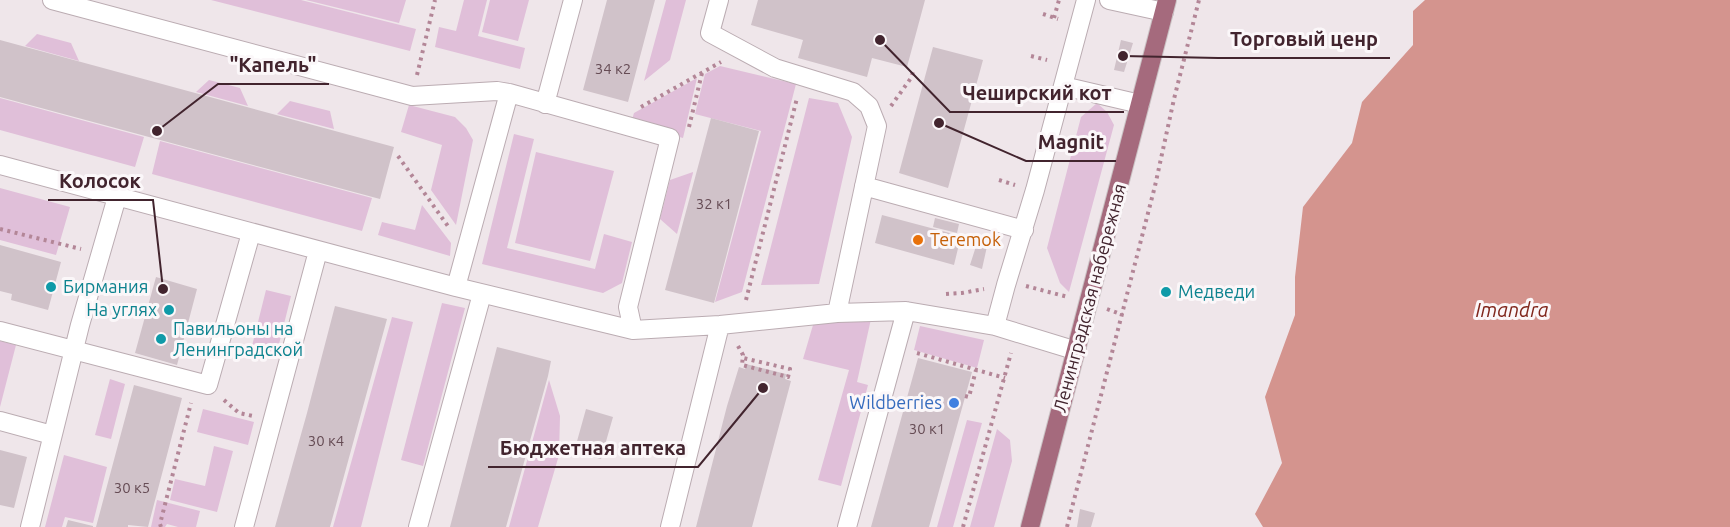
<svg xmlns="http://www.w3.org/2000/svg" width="1730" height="527" viewBox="0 0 1730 527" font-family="Ubuntu,sans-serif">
<rect width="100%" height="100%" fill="#efe6ea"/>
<path fill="#e0bfd9" d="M211,0H301L416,29L410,51Z
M306,0H406L399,23Z
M464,0H487L478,36L525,48L520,69L435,47L439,27L456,31Z
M490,0H529L518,41L482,32Z
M666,0H686L670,60L644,81Z
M37,34L71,43L79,61L25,46Z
M720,66L796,84L742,292L715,302L761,131L695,114L705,74Z
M697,78L683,138L631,123L634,113Z
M209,80L240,88L248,106L196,92Z
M0,98L144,137L135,167L0,130Z
M809,98L838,103L852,137L819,284L761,285Z
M290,101L330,111L334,129L277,114Z
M1097,103L1107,112L1114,125L1069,292L1060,283L1047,248L1081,117Z
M409,105L455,117L466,128L473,140L456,225L431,190L442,145L401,132Z
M514,134L534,139L507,248L595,269L604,234L632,242L622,283L603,293L482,264Z
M160,141L372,198L362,231L152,174Z
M536,152L614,171L590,261L515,243Z
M693,172V173L677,234L660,219L670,180Z
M0,188L70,207L56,255L0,240Z
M422,205L451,243L450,256L378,235L382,222L415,230Z
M266,290L291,296L277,352L252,346Z
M442,303L465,308L423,466L401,460Z
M392,317L413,322L361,527H333Z
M871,319L857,382L868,385L841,486L818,480L849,370L803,359L813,325Z
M920,326L984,340L977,368L914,350Z
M0,341L16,345L0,407Z
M110,379L125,384L111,439L95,435Z
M549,380L560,416L559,455L538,527H509Z
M203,409L254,422L248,445L197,432Z
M967,420L982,423L953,527H937Z
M997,429L1010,440L1012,461L994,527H970Z
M214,446L233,451L217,512L170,500L175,479L205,486Z
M64,455L107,467L93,523L65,517L62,527H45Z
M157,500L200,511L196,527H178L167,524L165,527H151Z"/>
<path fill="#d4948e" d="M1425,0H1730V527H1263L1255,514L1282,463L1265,397L1295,315V277L1303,207L1352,143L1362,102L1413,45V11Z"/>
<path fill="#d0c2c9" d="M607,0H655L628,102L583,90Z
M758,0H925L907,67L872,58L867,77L798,58L803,40L751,25Z
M0,40L394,147L380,199L0,97Z
M1121,40L1133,43L1124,72L1114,70Z
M933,47L983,60L948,188L899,173Z
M711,118L759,131L714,303L665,290Z
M882,215L961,236L954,265L875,243Z
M935,218L959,224L957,233L933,227Z
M978,240L988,242L982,269L970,265Z
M0,245L61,262L48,310L11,300L12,294L0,291Z
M156,277L197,289L177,365L135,353Z
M335,306L387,319L384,330L330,527H275L307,413Z
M497,347L551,361L548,376L506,527H450Z
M918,358L972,372L929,527H871Z
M746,364L786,374L785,379L791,381L752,527H696L727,406L739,367L745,369Z
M134,385L182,398L148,527L128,525V527H96Z
M586,409L613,417L601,459L574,452Z
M0,450L27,457L14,508L0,505Z
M1080,509L1095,513L1091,527H1077Z
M68,520L93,526V527H66Z"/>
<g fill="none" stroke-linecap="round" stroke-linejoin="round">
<defs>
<path id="minor" d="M52,0L412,96L497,91L509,93L456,287
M719,0L710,33L775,68L853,92L869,106L877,126L837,313
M1109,0L1164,12
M1063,86L1140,104
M509,93L670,138L628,307L633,330
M545,104L573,0
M0,165L456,287L633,330L720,325L837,313L906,311L995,326L1077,351
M864,186L1024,230
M995,326L1006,285L1035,190L1086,0
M0,331L208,385L251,233
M0,421L52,435
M30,527L80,325L117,197
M244,527L318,251
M418,527L482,294
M670,527L720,325
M847,527L906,311"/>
<path id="major" d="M1030,527L1167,0"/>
</defs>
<use href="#minor" stroke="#bbacb2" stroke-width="20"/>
<use href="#major" stroke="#cac2c4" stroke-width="20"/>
<path stroke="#b38697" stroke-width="4" stroke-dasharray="3 4.5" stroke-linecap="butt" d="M1043,14L1058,19
M1054,18L1059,0
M1031,56L1047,60
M417,75L435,0
M891,106L911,78L914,69
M641,107L721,62
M689,127L702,73
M398,156L450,229
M999,180L1015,185
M0,229L81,249
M1026,286L1068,297
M946,294L962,293L984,289
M746,300L797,98
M1107,309L1123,315
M738,346L743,355L742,365L788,377L790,369L743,358
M241,349L269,356
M917,353L1005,378
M965,396L969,397L976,370
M224,400L239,413L253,416
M161,527L160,524L191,403
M963,527L1011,353
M1067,527L1155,186L1174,99L1199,0"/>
<use href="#minor" stroke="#fff" stroke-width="18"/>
<use href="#major" stroke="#a56a7d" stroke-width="18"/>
</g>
<circle fill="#e8710a" stroke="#fbf7f9" stroke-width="2" cx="918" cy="240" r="6"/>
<g fill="#0f9aa8" stroke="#fbf7f9" stroke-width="2">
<circle cx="51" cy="287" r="6"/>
<circle cx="1166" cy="292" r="6"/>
<circle cx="169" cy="310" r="6"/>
<circle cx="161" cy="339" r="6"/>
</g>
<circle fill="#3f7fe0" stroke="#fbf7f9" stroke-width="2" cx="954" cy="403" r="6"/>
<g text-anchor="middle" stroke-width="6" stroke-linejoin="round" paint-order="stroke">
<g font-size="15" fill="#664c55">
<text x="613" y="74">34 к2</text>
<text x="714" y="209">32 к1</text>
<text x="927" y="434">30 к1</text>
<text x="326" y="446">30 к4</text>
<text x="132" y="493">30 к5</text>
</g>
<g font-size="18" fill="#c56008" stroke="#fbf7f9" text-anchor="start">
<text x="930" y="246">Teremok</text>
</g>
<g font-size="18" fill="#0d838f" stroke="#fbf7f9" text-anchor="start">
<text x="63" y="293">Бирмания</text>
<text x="1178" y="298">Медведи</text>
<text x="157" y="316" text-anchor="end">На углях</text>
<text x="173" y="335">Павильоны на<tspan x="173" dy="21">Ленинградской</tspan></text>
</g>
<g font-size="18" fill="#42242e" stroke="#fbf7f9">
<text transform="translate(1090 298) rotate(-75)" y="6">Ленинградская набережная</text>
</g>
<g font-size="18" fill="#366cbe" stroke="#fbf7f9" text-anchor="end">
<text x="942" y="409">Wildberries</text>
</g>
<g font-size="20" font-style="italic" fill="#80261c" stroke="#fbf7f9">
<text x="1512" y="317">Imandra</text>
</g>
</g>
<path fill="none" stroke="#42242e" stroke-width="2" d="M1123 56L1218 58H1390M157 131L218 84H329M880 40L950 112H1124M939 123L1026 161H1116M163 289L153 200H48M763 388L698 467H488"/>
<g fill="#42242e" stroke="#fbf7f9" stroke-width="2">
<circle cx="1123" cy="56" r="6"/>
<circle cx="157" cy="131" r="6"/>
<circle cx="880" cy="40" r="6"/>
<circle cx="939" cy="123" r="6"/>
<circle cx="163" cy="289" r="6"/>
<circle cx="763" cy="388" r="6"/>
</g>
<g font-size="20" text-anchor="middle" font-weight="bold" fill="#42242e" stroke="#fbf7f9" stroke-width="6" stroke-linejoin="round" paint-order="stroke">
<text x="1304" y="46">Торговый ценр</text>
<text x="273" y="72">"Капель"</text>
<text x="1037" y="100">Чеширский кот</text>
<text x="1071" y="149">Magnit</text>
<text x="100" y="188">Колосок</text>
<text x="593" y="455">Бюджетная аптека</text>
</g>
</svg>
